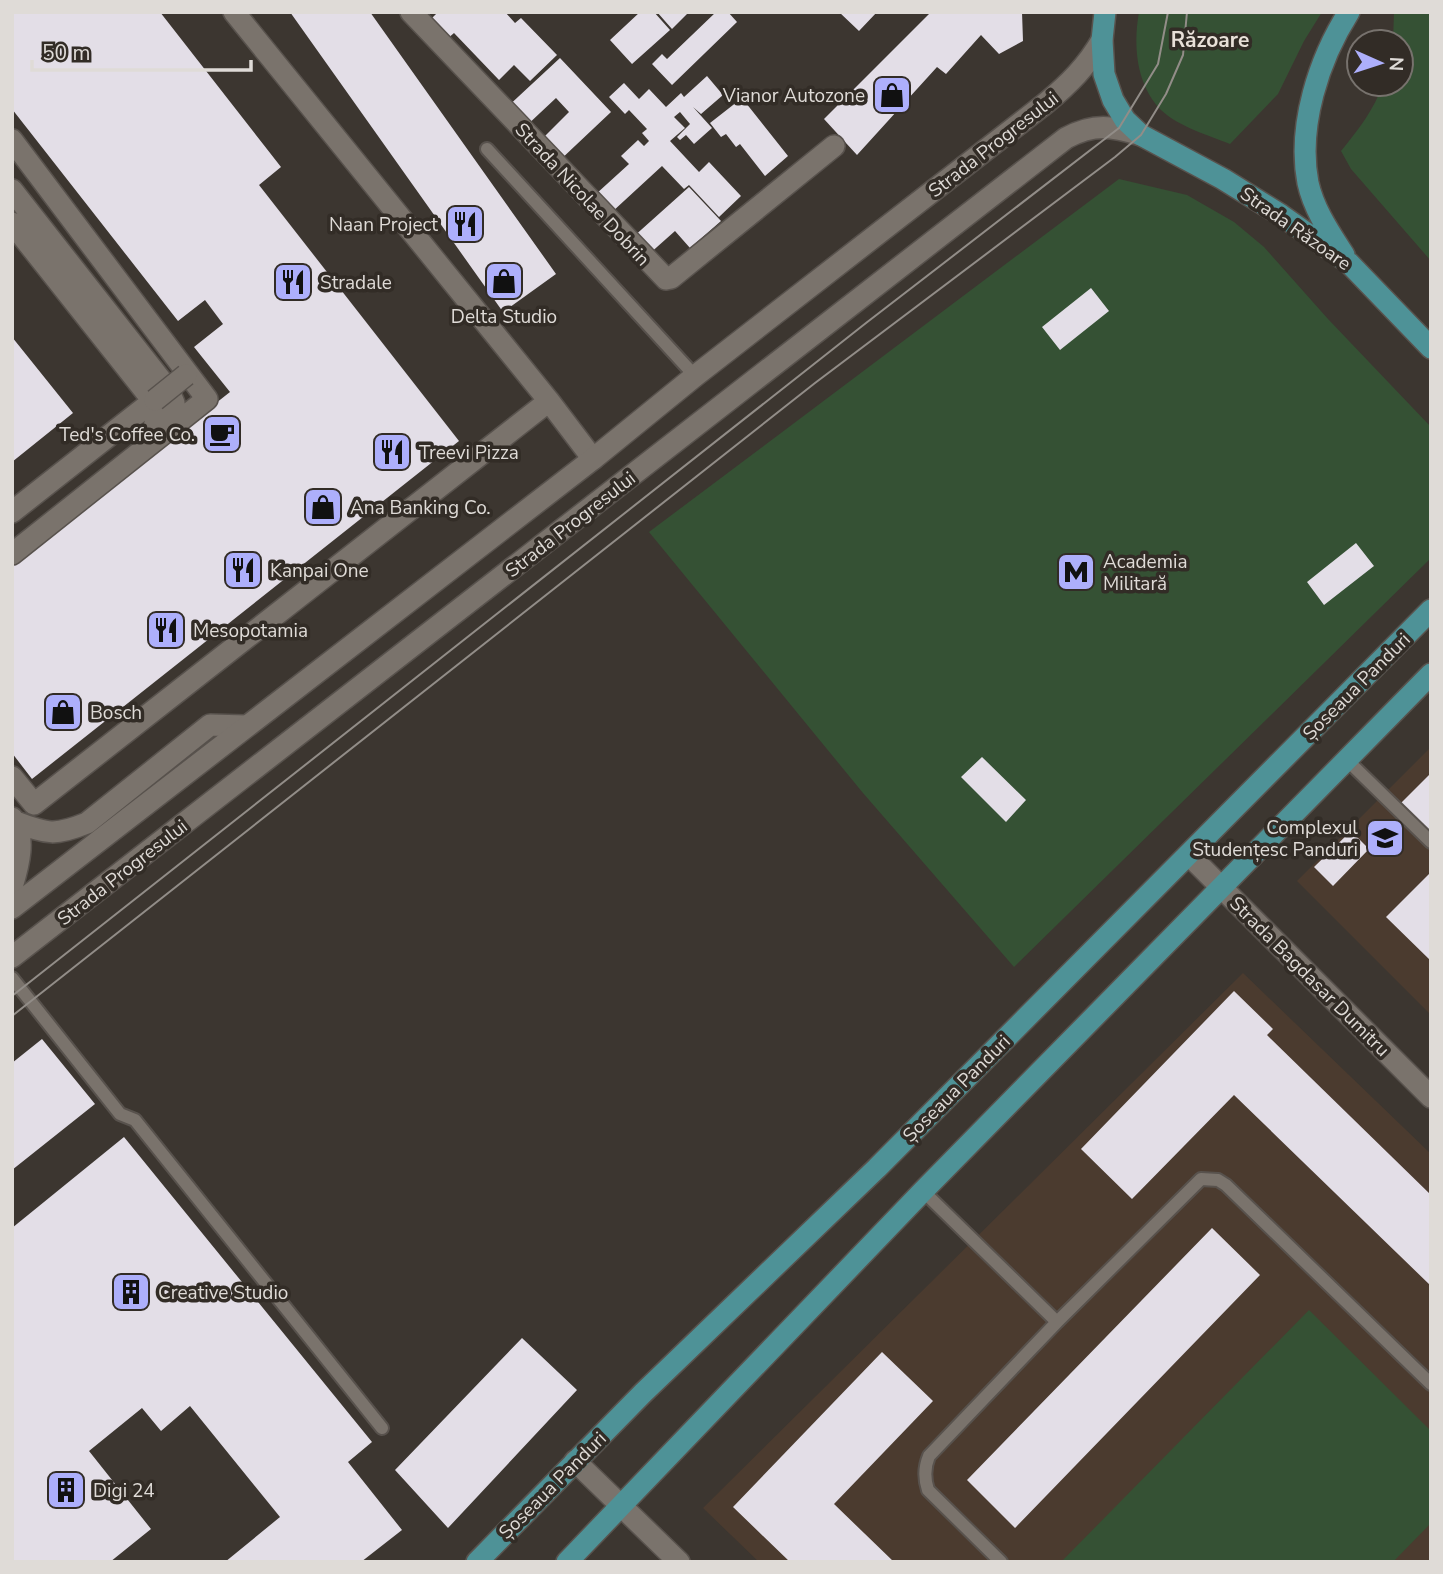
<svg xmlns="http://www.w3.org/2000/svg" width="1443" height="1574" viewBox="0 0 1443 1574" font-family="'Nunito Sans',sans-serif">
<rect width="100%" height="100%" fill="#3c3630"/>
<path fill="#4b3b2f" d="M1431,747V1015L1297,881Z
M1243,973L1431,1154V1562H759L703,1508Z"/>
<path fill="#355134" d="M1139,12H1322L1304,41L1278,94L1230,144C1208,135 1179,127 1161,110C1136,84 1133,46 1139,12Z
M1394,12H1431V261L1351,169L1341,151C1358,130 1374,110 1383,84H1401V42H1393Z
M1119,179L1187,195L1234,222L1264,247L1328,319L1431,427V558L1014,967L863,793L649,532Z
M1309,1310L1431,1431V1523L1393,1562H1061Z"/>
<path fill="#e3dee7" d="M12,12H160L281,167L259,185L459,441L32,779L12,753V564L230,392L194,347L223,324L205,300L178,321L12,109Z
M290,12H370L556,274L503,312Z
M438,12H505L515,23L521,18L557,55L530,81L514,65L499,80L454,33L446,40L429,21Z
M640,12H654L670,30L632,64L610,40Z
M657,12H689L672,29Z
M716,12H728L737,22L672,85L652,64L662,54L667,59Z
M839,12H877L859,31Z
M931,12H1022L1023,41L999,54L981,35L946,74L937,67L857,155L824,119Z
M560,58L611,112L558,162L539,142L569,112L556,98L524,128L505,109Z
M707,76L723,95L701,114L693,107L712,128L694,144L686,135L680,140L677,137L690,124L680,112L674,117L685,128L670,141L699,172L709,162L741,196L719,217L689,185L684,189L662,166L612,212L596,194L629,164L621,156L638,140L644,146L649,141L642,133L647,129L629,110L625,114L609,97L624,83L639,99L649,89L666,107L681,93L684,97Z
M742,98L788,156L765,176L740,144L736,147L726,134L721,137L710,123Z
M689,187L721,221L690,248L675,231L648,255L632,238Z
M1091,288L1109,311L1060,350L1042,327Z
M12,337L73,413L12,462Z
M1356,543L1374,566L1324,605L1307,582Z
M982,757L1026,800L1006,822L961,777Z
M1431,773V834L1400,804Z
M1351,831L1369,849L1333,886L1314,867Z
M1431,872V961L1386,917Z
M1234,991L1273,1029L1267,1035L1431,1195V1286L1234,1095L1132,1199L1081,1149Z
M42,1039L95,1104L12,1170V1063Z
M124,1137L372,1442L348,1462L402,1530L361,1562H225L280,1517L190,1406L161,1431L142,1408L89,1451L151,1529L110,1562H12V1228Z
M1212,1228L1260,1275L1015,1528L967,1480Z
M522,1338L577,1390L448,1528L395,1470Z
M882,1352L933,1401L834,1504L894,1562H790L733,1507Z"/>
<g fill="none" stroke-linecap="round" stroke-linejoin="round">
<defs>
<path id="lane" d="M487,149L695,376
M1347,760L1431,842
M12,978L120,1114L135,1120L382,1428
M923,1191L1057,1322L929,1456C924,1468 924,1478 928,1490L1001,1562
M1057,1322L1201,1179L1218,1180L1226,1185L1431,1384"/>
<path id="street" d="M234,12L549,401L593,459
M411,12L666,279L671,278L834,146
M12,140L207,399L12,554
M12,190L168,389L174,403L171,412L154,426
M12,223L153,401L12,512
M12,777L34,804L549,401
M12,818C27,836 18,867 12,887
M16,822C48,834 55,836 87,823L210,725L246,726"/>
<path id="secondary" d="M1189,855L1431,1097
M12,908L593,459L695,376L1046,103C1069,84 1087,66 1102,40
M12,957L1066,138C1094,123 1112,126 1141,135
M575,1461L679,1562"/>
<path id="primary" d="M1105,12L1102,40L1104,74L1113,100L1125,120L1141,135L1223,179L1281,215L1349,263L1431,348
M1344,255C1330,233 1314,210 1308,183C1297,126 1319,59 1349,12
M477,1562L643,1393L877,1168L1431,610
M567,1562L923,1191L1431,674"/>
</defs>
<use href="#lane" stroke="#58524d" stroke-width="16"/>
<use href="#street" stroke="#58524d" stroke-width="24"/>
<use href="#secondary" stroke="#58524d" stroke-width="24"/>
<use href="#primary" stroke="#58524d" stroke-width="24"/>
<use href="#lane" stroke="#7a736c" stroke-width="12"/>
<use href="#street" stroke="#7a736c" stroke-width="21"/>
<use href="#secondary" stroke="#7a736c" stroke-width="21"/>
<use href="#primary" stroke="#4e9297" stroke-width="21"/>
<path stroke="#928d88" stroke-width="2" d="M12,996L866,323L1119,128L1158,64L1168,12
M12,1016L815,383L1115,157L1141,135L1166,94L1183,55L1187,12"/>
<defs>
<path id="street-bridge" d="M155,400L186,375"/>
</defs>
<use href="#street-bridge" stroke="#58524d" stroke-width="24" stroke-linecap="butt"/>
<use href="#street-bridge" stroke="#7a736c" stroke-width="21"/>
</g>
<defs>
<symbol id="shop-square" viewBox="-11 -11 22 22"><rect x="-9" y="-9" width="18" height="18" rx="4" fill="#adaffb" stroke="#322c26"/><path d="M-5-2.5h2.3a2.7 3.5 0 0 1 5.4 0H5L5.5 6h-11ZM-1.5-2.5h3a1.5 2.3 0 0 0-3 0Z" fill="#111"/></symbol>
<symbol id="restaurant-square" viewBox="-11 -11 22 22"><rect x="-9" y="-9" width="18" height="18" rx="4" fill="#adaffb" stroke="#322c26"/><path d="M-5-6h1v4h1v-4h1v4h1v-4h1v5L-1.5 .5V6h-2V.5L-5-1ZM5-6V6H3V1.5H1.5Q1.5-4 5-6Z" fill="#111"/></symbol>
<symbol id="cafe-square" viewBox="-11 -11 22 22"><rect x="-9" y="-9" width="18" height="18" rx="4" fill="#adaffb" stroke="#322c26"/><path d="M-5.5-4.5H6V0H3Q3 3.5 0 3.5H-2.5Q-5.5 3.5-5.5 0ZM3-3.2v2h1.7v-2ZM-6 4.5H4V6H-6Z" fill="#111"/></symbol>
<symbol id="metro-square" viewBox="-11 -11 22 22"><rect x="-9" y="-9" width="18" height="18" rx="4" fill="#adaffb" stroke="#322c26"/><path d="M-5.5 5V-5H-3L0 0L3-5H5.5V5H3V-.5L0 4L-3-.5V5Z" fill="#111"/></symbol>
<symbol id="university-square" viewBox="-11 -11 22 22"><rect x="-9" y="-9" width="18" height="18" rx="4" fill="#adaffb" stroke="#322c26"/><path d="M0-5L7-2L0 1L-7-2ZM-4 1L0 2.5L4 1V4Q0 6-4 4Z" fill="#111"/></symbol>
<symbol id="building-square" viewBox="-11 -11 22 22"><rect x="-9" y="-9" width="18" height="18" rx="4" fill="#adaffb" stroke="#322c26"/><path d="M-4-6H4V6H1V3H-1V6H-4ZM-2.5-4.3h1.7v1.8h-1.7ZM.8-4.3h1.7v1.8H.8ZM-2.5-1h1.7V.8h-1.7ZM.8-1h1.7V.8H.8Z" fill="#111"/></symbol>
</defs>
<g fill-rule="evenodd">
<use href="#shop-square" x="870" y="73" width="44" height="44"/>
<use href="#restaurant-square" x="443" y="202" width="44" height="44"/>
<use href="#shop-square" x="482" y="259" width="44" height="44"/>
<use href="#restaurant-square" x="271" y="260" width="44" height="44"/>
<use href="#cafe-square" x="200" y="412" width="44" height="44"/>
<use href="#restaurant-square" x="370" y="430" width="44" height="44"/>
<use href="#shop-square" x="301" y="485" width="44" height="44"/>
<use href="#restaurant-square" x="221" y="548" width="44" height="44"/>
<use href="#metro-square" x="1054" y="550" width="44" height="44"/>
<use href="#restaurant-square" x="144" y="608" width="44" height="44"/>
<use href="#shop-square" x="41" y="690" width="44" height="44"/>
<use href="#university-square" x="1363" y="816" width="44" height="44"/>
<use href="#building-square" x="109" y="1270" width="44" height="44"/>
<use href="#building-square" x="44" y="1468" width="44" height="44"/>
</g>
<g text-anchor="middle" stroke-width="7" stroke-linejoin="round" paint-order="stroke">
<g font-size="19" fill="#dfdbd7" stroke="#322c26" text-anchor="start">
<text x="865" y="102" text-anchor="end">Vianor Autozone</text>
<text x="438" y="231" text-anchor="end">Naan Project</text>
<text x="320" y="289">Stradale</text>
<text x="504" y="323" text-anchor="middle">Delta Studio</text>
<text x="195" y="441" text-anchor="end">Ted's Coffee Co.</text>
<text x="419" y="459">Treevi Pizza</text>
<text x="350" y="514">Ana Banking Co.</text>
<text x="1103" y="568">Academia<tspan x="1103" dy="22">Militară</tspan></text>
<text x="270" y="577">Kanpai One</text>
<text x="193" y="637">Mesopotamia</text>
<text x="90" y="719">Bosch</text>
<text x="1358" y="834" text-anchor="end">Complexul<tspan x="1358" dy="22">Studențesc Panduri</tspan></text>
<text x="158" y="1299">Creative Studio</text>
<text x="93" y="1497">Digi 24</text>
</g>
<g font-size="19" fill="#dfdbd7" stroke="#322c26">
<text transform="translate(993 144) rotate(-38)" y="7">Strada Progresului</text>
<text transform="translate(583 194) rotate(47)" y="7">Strada Nicolae Dobrin</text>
<text transform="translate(1296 228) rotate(35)" y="7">Strada Răzoare</text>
<text transform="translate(570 524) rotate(-38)" y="7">Strada Progresului</text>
<text transform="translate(1356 686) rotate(-45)" y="7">Șoseaua Panduri</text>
<text transform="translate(122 872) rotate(-38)" y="7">Strada Progresului</text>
<text transform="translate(1310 976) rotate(45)" y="7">Strada Bagdasar Dumitru</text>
<text transform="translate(956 1088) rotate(-45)" y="7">Șoseaua Panduri</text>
<text transform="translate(552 1485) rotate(-45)" y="7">Șoseaua Panduri</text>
</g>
<g font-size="21" font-weight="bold" fill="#e8e0d8" stroke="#322c26">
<text x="1210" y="47">Răzoare</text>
</g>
</g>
<rect width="1443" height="1574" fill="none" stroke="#dfdbd7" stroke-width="28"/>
<g transform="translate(1380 63) rotate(93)"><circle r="33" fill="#322c26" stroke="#77726d" stroke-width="2"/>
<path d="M0-5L12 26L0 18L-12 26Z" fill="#adaffb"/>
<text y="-10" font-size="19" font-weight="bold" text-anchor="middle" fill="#dfdbd7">N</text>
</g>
<path d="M32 60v10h219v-10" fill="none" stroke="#dfdbd7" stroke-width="3.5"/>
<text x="42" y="60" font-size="21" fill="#dfdbd7" stroke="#322c26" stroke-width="5" paint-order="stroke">50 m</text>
</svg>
